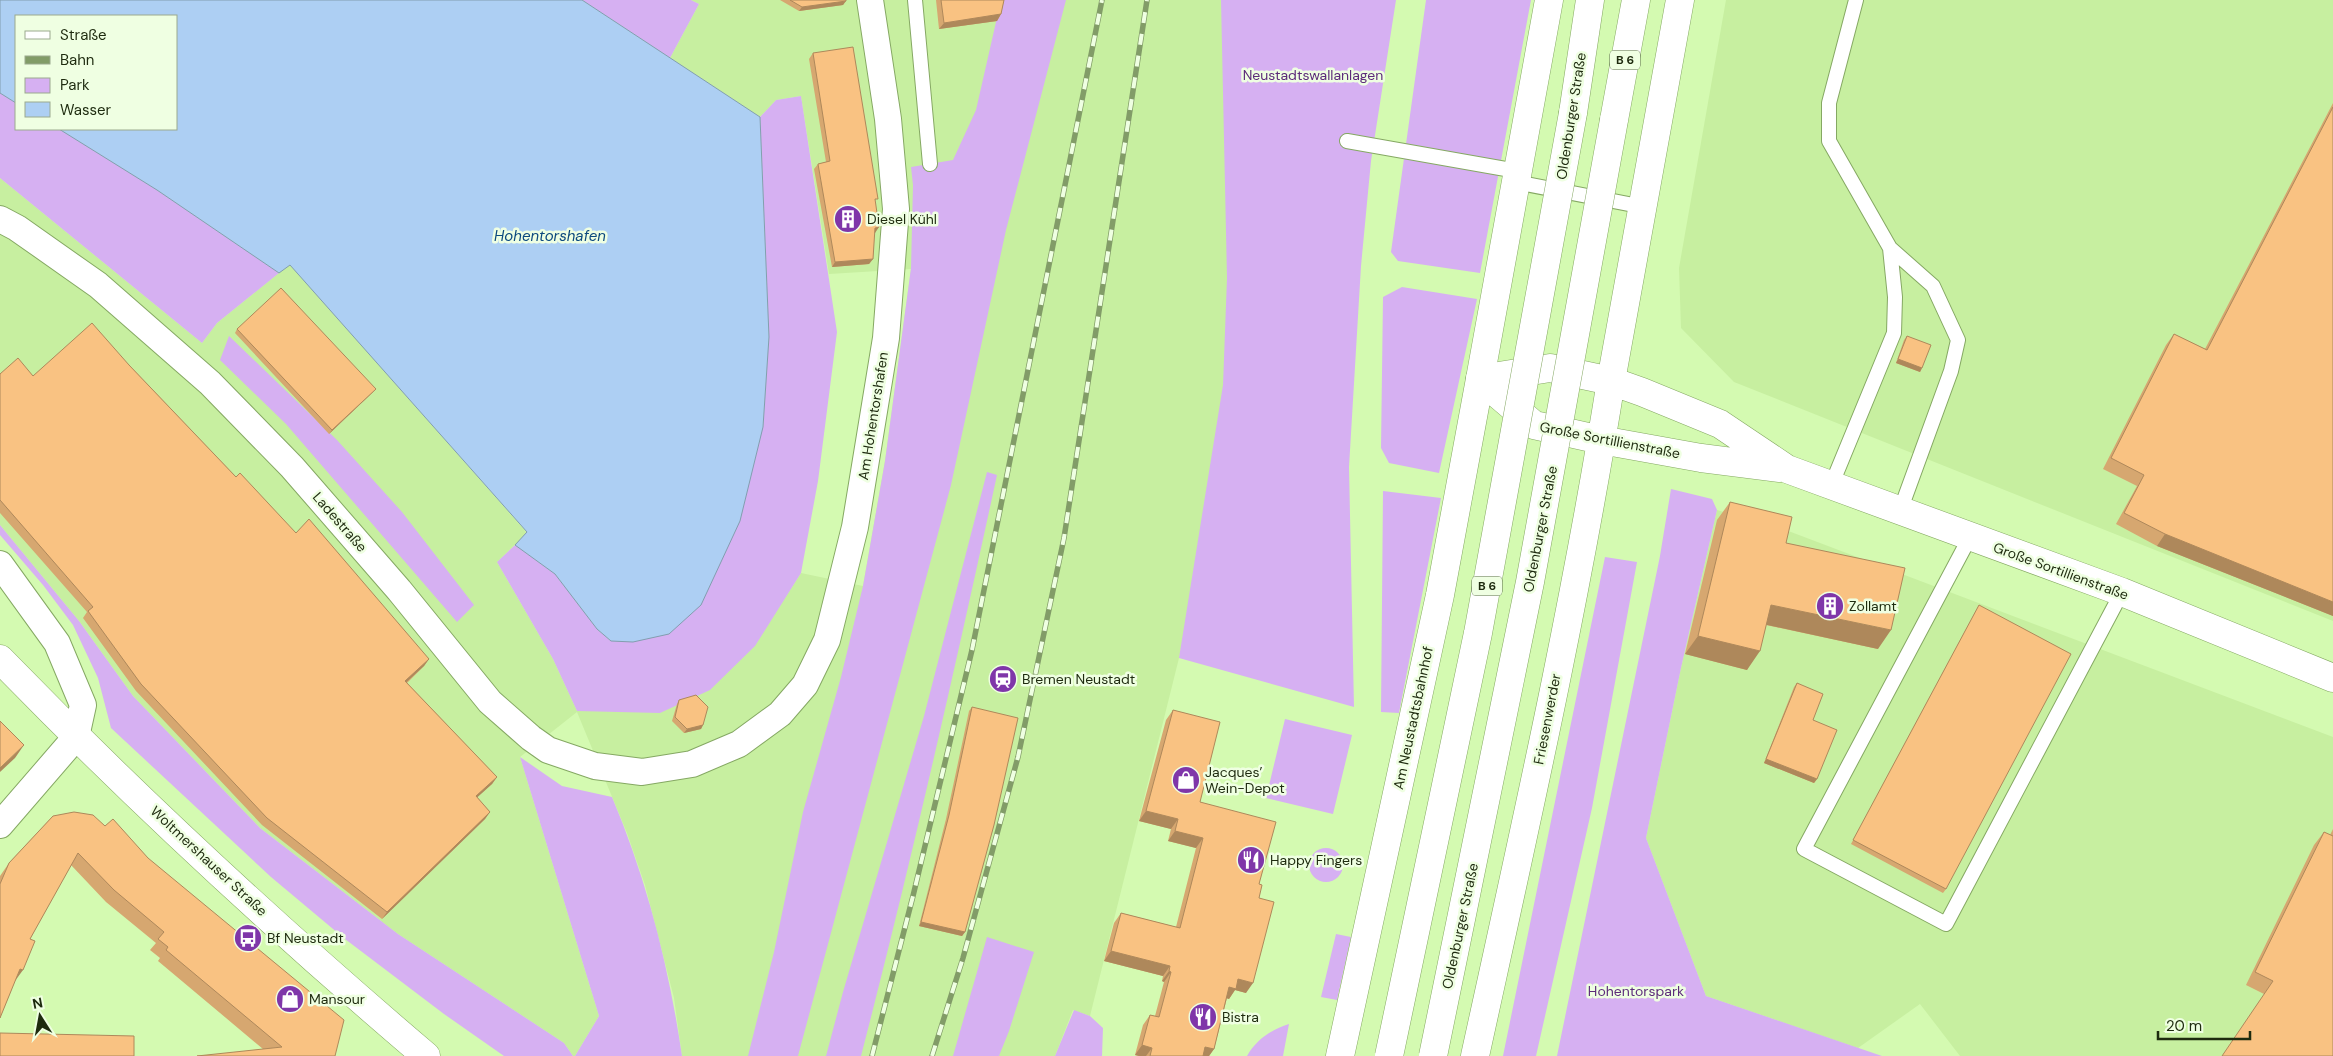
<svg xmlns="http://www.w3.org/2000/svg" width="2333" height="1056" viewBox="0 0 2333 1056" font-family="'DM Sans',sans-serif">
<rect width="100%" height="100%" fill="#d4fab1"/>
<path fill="#c7efa0" d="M691,0H1240L1251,335L1179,658L1090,1016L1073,1010L1055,1056H682L674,998L645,885L627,833L577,712L520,757L599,1016L575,1056H573L564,1043L398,934L260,828L133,696L79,621L0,525V178L202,343L217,323L290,264L527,533L497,562L553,659L577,711L754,646L801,573L863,586L885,461L911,269L829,274L801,96L776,100L760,117L670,58L699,4Z
M1726,0H2333V621L1734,382L1681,328L1679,268Z
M1717,510L1791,532L2333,737V1056H1960L1920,1004L1858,1048L1706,996L1646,838L1681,668Z"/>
<path fill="#d6b0f2" d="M582,0H691L699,4L670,58Z
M1001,0H1066L1006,230L951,485L798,1056H748L774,952L803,812L841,677L863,586L885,461L911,268L913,185L911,167L953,160L976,110Z
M1221,0H1396L1371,161L1361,266L1349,467L1354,707L1179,658L1223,385L1227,278Z
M1426,0H1531L1480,273L1398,261L1391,252Z
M0,93L16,103V129H59L157,190L279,273L217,323L202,343L0,178Z
M801,96L837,332L818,481L801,573L755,646L710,690L660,713L577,711L553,659L497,562L515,545L555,574L597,629L611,641L763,427L769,337L760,117L776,100Z
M1402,287L1477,299L1439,473L1389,463L1381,448L1383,297Z
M229,336L337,440L402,512L474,605L457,622L286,424L220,360Z
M987,472L997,475C955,669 911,863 861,1056H826L843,992L924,716Z
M1671,489L1712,499L1717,510L1681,668L1646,838L1706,996L1882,1056H1557L1660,556Z
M1383,491L1441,498L1399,713L1381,712Z
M0,525L79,621L133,696L260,828L398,934L564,1043L573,1056H504L444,1014L345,939L271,877L111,728L98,678L73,625L43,585L0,535Z
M1605,557L1637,562L1592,808L1536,1056H1503Z
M1285,719L1352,735L1333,814L1266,798Z
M520,757L562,786L612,797C647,880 669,967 682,1056H575L599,1016Z
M1309 865a17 17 0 1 1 34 0a17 17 0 1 1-34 0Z
M1336,934L1351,937L1337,1000L1321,997Z
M987,937L1034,952L1009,1031L999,1056H953Z
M1074,1010L1090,1016L1103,1028L1102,1056H1055Z
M1289,1024L1283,1056H1247C1257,1039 1271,1030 1289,1024Z"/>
<path fill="#adcff3" stroke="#829eaf" d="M0,0H582L760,117L769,337L763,427L740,521L701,605L669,634L633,642L611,641L597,629L555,574L515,545L527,532L290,265L279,273L157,190L59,129H176V16H16V103L0,93Z"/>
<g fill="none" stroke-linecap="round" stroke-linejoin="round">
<defs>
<path id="service" d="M915,0L930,164
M1856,0L1829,103V141L1890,248L1933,286L1958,340L1951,371L1900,511
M1347,141L1517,171
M1515,182L1644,207
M1831,486L1894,333L1895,297L1890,248
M1970,537L1804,849L1946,924L2122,592"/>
<path id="minor" d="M0,219L17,228L98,285L210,383L292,467L399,590L490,702L531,738L548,750L595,766L642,772L692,764L739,744L780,714L805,685L827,640L855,527L886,338L896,209L888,119L870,0
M0,564L57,643L83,705L76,737L0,825"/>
<path id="tertiary" d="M0,659C135,798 278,930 426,1056"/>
<path id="secondary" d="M1480,379L1550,368L1611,381L1642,392L1720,424L1787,469L2122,592L2333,678
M1480,379L1534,425L1601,440L1701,458L1780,468
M1340,1056L1440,595L1480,379
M1475,1056C1524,832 1575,608 1611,381"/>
<path id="trunk" d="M1573,113L1590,0
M1614,120L1636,0
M1480,379L1549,0
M1611,381L1680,0"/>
</defs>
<use href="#service" stroke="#85a863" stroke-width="16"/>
<use href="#minor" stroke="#85a863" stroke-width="28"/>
<use href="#tertiary" stroke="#85a863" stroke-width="29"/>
<use href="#secondary" stroke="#85a863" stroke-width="29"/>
<use href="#trunk" stroke="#85a863" stroke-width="29"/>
<use href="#service" stroke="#fff" stroke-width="14"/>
<use href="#minor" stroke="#fff" stroke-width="26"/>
<use href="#tertiary" stroke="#fff" stroke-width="28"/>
<use href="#secondary" stroke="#fff" stroke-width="28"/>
<use href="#trunk" stroke="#fff" stroke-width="28"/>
<defs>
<path id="rail" d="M872,1056L913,896L972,650L1102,0
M932,1056L963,958L1018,757L1064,538L1147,0"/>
</defs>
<use href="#rail" stroke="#829c68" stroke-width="5.5"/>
<use href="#rail" stroke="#efffe2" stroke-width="4" stroke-dasharray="11" stroke-linecap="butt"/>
<defs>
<path id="trunk-bridge" d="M1389,1056L1478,633L1573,113
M1433,1056L1530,582L1614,120"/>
</defs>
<use href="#trunk-bridge" stroke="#85a863" stroke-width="29" stroke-linecap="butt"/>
<use href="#trunk-bridge" stroke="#fff" stroke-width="28"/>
</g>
<path fill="#d6a770" d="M780,0H846L843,5L799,11Z
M936,0H1004L1001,14L997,21L939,29Z
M813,53L875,203V233H874L873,259L869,264L832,267L814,169L818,164L826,162L809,59Z
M2333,103V616L2157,546L2116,524L2137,486L2103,469L2166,345L2174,334L2205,349Z
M237,329L373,392L329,434L235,333Z
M1907,336L1922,368L1920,372L1896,363L1904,340Z
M129,365L236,477L429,659L424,666L407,683L497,777L492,784L477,797L490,812L485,819L382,919L262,825L136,691L83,618L87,612L0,513V374L33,376Z
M1730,502L1786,543L1878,649L1766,625L1747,670L1685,654L1717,520Z
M1979,605L1946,889L1943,893L1851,844Z
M1797,683L1813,720L1817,779L1814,783L1764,763L1794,687Z
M679,700L703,725L701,729L684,733L672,721L677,704Z
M972,707L965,932L962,936L919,926L946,819L969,711Z
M1173,710L1200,802L1259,884V898L1246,993L1235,990L1229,999L1227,998L1214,1049L1209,1056H1139L1135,1055L1143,1025L1150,1015L1155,1016L1164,982L1162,981L1163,976L1104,961L1114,923L1121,913L1176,927L1196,848L1168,841L1171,829L1139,821L1166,720Z
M53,816L335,1056L263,1049L158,961L160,958L150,950L156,943L106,902L71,865L30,939L15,981L0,1018V876L9,863Z
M2333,829V1056L2264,994L2246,985L2314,845L2324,832L2330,835Z"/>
<path fill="#ae885b" d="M846,1L843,5L799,11L802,7Z
M1001,14L997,21L939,29L944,23Z
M879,227L875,233H871L875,228Z
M873,259L869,264L832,267L835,262Z
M1898,359L1922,368L1920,372L1896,363Z
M376,389L373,392L329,434L332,430Z
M2165,534L2333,602V616L2157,546Z
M1771,605L1891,630L1878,649L1758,623Z
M1698,636L1760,651L1747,670L1685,654Z
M429,659L424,666L400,688L405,681Z
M703,725L701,729L684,733L687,729Z
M24,745L15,758L0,772V768Z
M1766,759L1817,779L1814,783L1764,763Z
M497,777L492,784L471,803L476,796Z
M1146,811L1178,819L1171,829L1139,821Z
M490,812L485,819L382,919L387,912Z
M1175,831L1203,838L1196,848L1168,841Z
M921,922L965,932L962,936L919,926Z
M1111,951L1170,966L1163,976L1104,961Z
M20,969L23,970L15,981Z
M1169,971L1171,972L1164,982L1162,981Z
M1238,979L1253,983L1246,993L1235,990L1229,999L1222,997L1229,987Z
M1142,1045L1152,1048L1146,1056H1139L1135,1055Z
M1205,1047L1214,1049L1209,1056H1199Z"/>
<path fill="#f9c282" stroke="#ae885b" d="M790,0H846V1L802,7Z
M941,0H1004L1001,14L944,23Z
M853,47L878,199H875L879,227L875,228L873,259L835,262L818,164L830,161L813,53Z
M2333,107V602L2165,534L2124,513L2144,475L2111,458L2174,334L2207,350Z
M281,288L376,389L332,430L237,329Z
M92,323L129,365L236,477L240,473L296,533L309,519L429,659L405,681L497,777L476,796L490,812L387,912L267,818L141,684L88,611L93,607L0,500V374L18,358L33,376Z
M1907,336L1931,345L1922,368L1898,359Z
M1730,502L1792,517L1786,543L1905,568L1891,630L1771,605L1760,651L1698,636Z
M1979,605L2071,654L1946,889L1853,840Z
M1797,683L1823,694L1813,720L1837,730L1817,779L1766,759Z
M696,695L708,707L703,725L687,729L675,717L679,700Z
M972,707L1018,718L994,825L965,932L921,922L949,815Z
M1173,710L1220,722L1200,802L1276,822L1259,884L1262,885L1259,898L1274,902L1253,983L1238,979L1236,989L1229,987L1214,1049L1205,1047L1203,1056H1150L1152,1048L1142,1045L1150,1015L1159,1017L1171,972L1169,971L1170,966L1111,951L1121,913L1180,928L1203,838L1175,831L1178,819L1146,811Z
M0,721L24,745L0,768Z
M74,812L93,815L105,826L113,819L148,858L344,1020L335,1056H197L282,1047L166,950L168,947L158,939L164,932L114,890L78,853L30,939L35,941L23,970L20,969L0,1018V884L9,863L53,816Z
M2324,832L2333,836V1056H2222L2273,981L2255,972Z
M0,1033L134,1036V1056H0Z"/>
<defs>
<symbol id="building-disc" viewBox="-11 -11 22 22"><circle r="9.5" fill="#7f36a9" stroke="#efffe2"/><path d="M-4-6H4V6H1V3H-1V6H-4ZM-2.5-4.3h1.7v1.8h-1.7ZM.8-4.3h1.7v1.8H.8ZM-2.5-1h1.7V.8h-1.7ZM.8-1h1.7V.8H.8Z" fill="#fff"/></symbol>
<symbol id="station-disc" viewBox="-11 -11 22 22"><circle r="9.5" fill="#7f36a9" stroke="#efffe2"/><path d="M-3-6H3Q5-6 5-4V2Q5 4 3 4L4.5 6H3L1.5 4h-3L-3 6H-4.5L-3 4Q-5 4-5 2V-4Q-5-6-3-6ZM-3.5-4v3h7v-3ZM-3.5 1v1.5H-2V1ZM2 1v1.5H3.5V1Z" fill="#fff"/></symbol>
<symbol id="shop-disc" viewBox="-11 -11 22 22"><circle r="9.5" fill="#7f36a9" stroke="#efffe2"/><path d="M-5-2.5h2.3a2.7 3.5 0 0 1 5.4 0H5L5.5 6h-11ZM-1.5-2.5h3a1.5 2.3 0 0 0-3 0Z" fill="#fff"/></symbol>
<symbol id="restaurant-disc" viewBox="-11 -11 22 22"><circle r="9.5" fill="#7f36a9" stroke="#efffe2"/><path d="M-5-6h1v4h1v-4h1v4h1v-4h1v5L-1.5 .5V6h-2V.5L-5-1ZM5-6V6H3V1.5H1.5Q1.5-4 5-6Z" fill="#fff"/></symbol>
<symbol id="bus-disc" viewBox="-11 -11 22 22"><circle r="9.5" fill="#7f36a9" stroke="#efffe2"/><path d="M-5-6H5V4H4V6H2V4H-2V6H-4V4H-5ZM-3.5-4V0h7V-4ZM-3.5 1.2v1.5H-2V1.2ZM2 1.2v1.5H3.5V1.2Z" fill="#fff"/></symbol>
</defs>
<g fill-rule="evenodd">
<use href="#building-disc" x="832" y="203" width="32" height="32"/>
<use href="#building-disc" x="1814" y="590" width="32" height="32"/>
<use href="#station-disc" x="987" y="663" width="32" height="32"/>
<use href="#shop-disc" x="1170" y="764" width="32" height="32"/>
<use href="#restaurant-disc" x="1235" y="844" width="32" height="32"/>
<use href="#bus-disc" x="232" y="922" width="32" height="32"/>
<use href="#shop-disc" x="274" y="983" width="32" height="32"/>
<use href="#restaurant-disc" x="1187" y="1001" width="32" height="32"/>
</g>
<g text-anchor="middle" stroke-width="5" stroke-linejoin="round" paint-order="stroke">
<g fill="#efffe2" stroke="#5d6b4e" stroke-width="1">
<rect x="1610" y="50.5" width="30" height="19" rx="4"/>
<rect x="1472" y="576.5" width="30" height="19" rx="4"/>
</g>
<g font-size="12" font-weight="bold" fill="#1e2b0f">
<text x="1625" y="64">B 6</text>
<text x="1487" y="590">B 6</text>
</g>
<g font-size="14" fill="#5c2b7a" stroke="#efffe2">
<text x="1313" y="80">Neustadtswallanlagen</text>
<text x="1636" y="996">Hohentorspark</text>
</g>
<g font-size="14" fill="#1e2b0f" stroke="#efffe2">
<text transform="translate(1571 116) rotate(-81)" y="5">Oldenburger Straße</text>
<text transform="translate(873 416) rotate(-81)" y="5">Am Hohentorshafen</text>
<text transform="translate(1610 440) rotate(11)" y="5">Große Sortillienstraße</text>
<text transform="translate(340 522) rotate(49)" y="5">Ladestraße</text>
<text transform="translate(1540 529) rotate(-79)" y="5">Oldenburger Straße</text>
<text transform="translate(2061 571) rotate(20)" y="5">Große Sortillienstraße</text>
<text transform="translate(1413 718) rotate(-78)" y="5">Am Neustadtsbahnhof</text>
<text transform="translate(1547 719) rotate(-79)" y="5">Friesenwerder</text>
<text transform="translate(209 861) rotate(43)" y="5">Woltmershauser Straße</text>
<text transform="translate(1460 926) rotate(-78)" y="5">Oldenburger Straße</text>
</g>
<g font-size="14" fill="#1e2b0f" stroke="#efffe2" text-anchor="start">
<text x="867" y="224">Diesel Kühl</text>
<text x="1849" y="611">Zollamt</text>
<text x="1022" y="684">Bremen Neustadt</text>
<text x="1205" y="777">Jacques’<tspan x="1205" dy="16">Wein-Depot</tspan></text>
<text x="1270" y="865">Happy Fingers</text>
<text x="267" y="943">Bf Neustadt</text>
<text x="309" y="1004">Mansour</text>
<text x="1222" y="1022">Bistra</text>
</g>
<g font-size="15" font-style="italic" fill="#0c497e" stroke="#efffe2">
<text x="550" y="241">Hohentorshafen</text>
</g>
</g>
<rect x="15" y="15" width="162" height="115" fill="#efffe2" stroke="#9baa8e"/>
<rect x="25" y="31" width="25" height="8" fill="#ffffff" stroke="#9baa8e"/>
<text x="60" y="40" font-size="15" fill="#1e2b0f">Straße</text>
<rect x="25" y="56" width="25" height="8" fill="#829c68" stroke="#9baa8e"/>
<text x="60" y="65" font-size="15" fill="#1e2b0f">Bahn</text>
<rect x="25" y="78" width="25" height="15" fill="#d6b0f2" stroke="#9baa8e"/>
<text x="60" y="90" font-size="15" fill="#1e2b0f">Park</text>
<rect x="25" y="102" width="25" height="15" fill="#adcff3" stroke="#9baa8e"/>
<text x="60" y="115" font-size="15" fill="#1e2b0f">Wasser</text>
<g transform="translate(40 1016) rotate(349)" stroke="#efffe2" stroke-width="4" paint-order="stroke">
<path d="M0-4L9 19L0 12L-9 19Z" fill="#1e2b0f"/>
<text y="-8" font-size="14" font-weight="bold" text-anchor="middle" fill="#1e2b0f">N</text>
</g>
<path d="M2158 1031v8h92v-8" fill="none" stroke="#1e2b0f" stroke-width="2.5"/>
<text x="2166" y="1031" font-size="15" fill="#1e2b0f" stroke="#efffe2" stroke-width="4" paint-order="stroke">20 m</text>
</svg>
